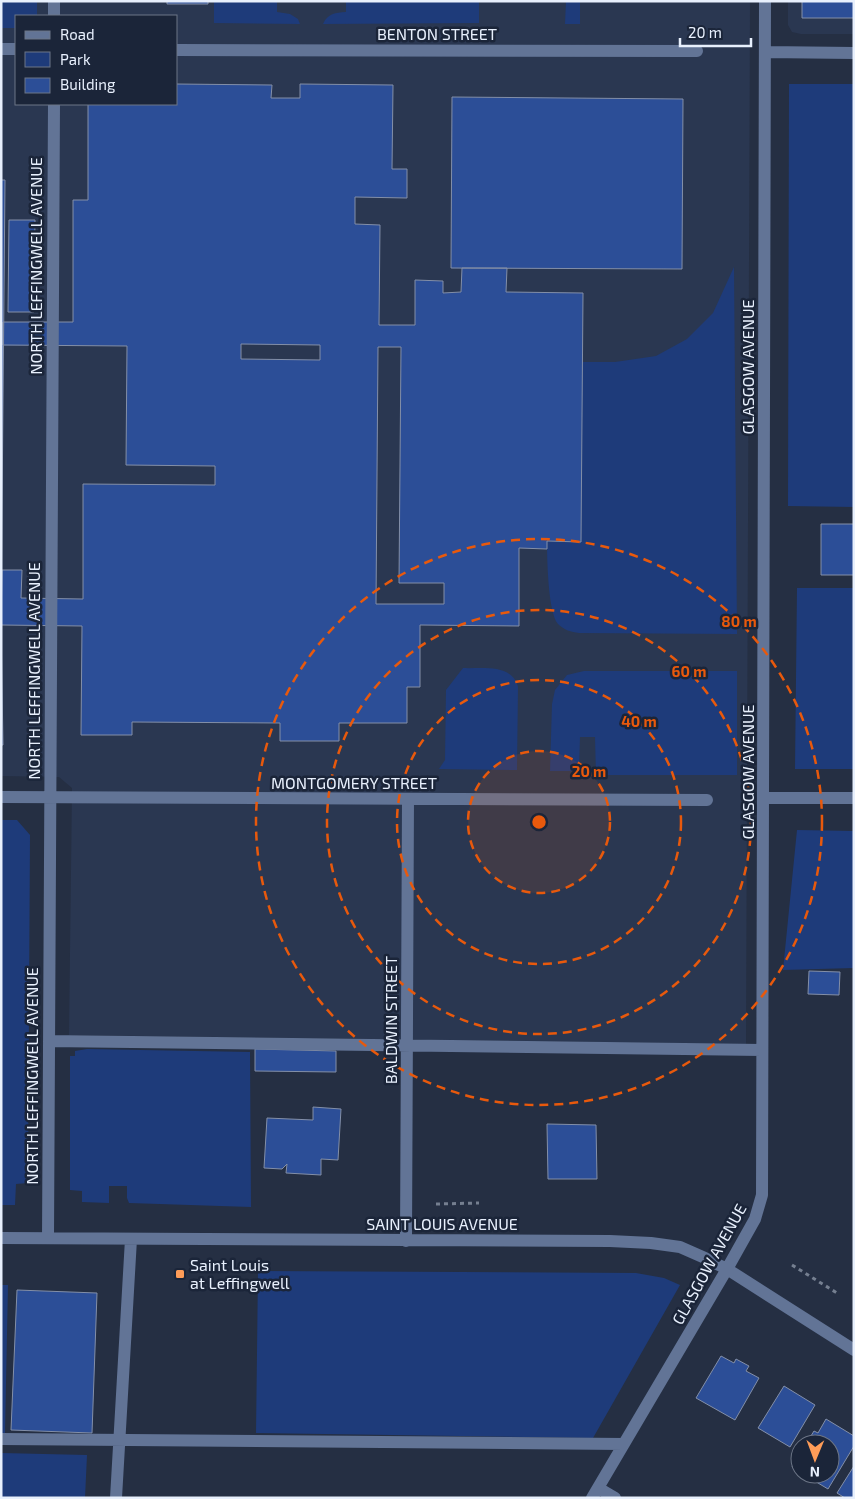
<svg xmlns="http://www.w3.org/2000/svg" width="855" height="1499" viewBox="0 0 855 1499" font-family="'Exo 2',sans-serif">
<rect width="100%" height="100%" fill="#252f43"/>
<path fill="#2a3751" fill-rule="evenodd" d="M1,1H750L746,1044L69,1035L72,788L59,777L1,776ZM16,16H176V104H16Z
M788,1H854V34H801L792,32L788,25Z"/>
<path fill="#1e3b7a" d="M1,1H37V16H16V28H2Z
M214,1H277V12L290,14L298,19L300,24L214,23Z
M346,1H479V23L323,24C328,13 335,13 346,12Z
M566,1H580V24H565Z
M789,84H854V507L788,506Z
M734,267L737,634L579,633C571,632 564,630 558,624C548,613 547,558 547,541L581,542L582,362H615L656,356L687,339L713,313Z
M797,588H854V769H795Z
M463,668C482,669 512,663 518,687L517,770L439,769L445,760L446,690Z
M584,671H737V775H596L595,737H580L579,771H550L552,704L555,690L567,675Z
M1,820H17L30,835L28,1183L16,1184L15,1205H1Z
M797,830L854,831V968L783,970Z
M87,1049L250,1052L251,1207L129,1203L127,1198V1186H109V1203L82,1202V1191L70,1190V1056H75V1051Z
M258,1271L636,1273L664,1278L680,1285L593,1438L256,1433Z
M1,1285H8L5,1433H1Z
M1,1453L87,1455L85,1498H1Z"/>
<path fill="#2c4e97" stroke="#838fa8" fill-rule="evenodd" d="M167,1H208V4H167Z
M802,1H854V18H802Z
M176,84L272,85L271,98H300V84L393,85L392,169H407V198L355,197V224L380,225L379,325H415V280L443,281V293L461,292L462,268H507L506,292L583,293L581,542L547,541V549L519,548V626L420,625V687H407V723H339V741H280V723L132,722V735H81L82,626L1,625L2,570H22L21,598L83,599V484L215,485V466L126,465L127,346L3,345V322H73V200H88V104H176ZM241,344L320,345V360L241,359ZM378,347H401L399,583H444V604H376Z
M452,97L683,99L682,269L451,268Z
M1,180H5L1,625L3,745H1Z
M9,220H35L34,312H8Z
M821,524H854V575H821Z
M809,971L840,972L839,995L808,994Z
M255,1049L336,1051V1072L255,1071Z
M313,1107L341,1109L338,1160L321,1159V1175L286,1173L287,1164L282,1169L264,1168L267,1118L313,1120Z
M547,1124L596,1125L597,1179H548Z
M17,1290L97,1293L92,1433L11,1430Z
M721,1356L734,1363L736,1359L749,1366L746,1371L759,1378L735,1420L696,1398Z
M784,1386L815,1405L790,1447L758,1428Z
M826,1419L854,1436V1446L828,1489L803,1474H830V1444H806L814,1431L818,1433Z
M800,1454V1472L792,1467Z
M854,1466V1498H845L837,1493Z"/>
<g fill="none" stroke-linecap="round" stroke-linejoin="round">
<path stroke="#757f90" stroke-width="3" stroke-dasharray="4 4" stroke-linecap="butt" d="M436,1204L479,1203
M792,1265L837,1293"/>
<path stroke="#627496" stroke-width="12" d="M54,16V1
M1,49H16
M176,50L697,51
M765,52L854,53
M1,797L707,800
M764,798H854
M49,1041L762,1050
M1,1238L610,1241L651,1243L680,1247L705,1258L727,1269L854,1350
M48,1238L54,104
M406,1241L408,799
M1,1439L624,1444
M598,1488L615,1498
M116,1498L131,1239
M592,1498L727,1269L755,1219L762,1195L765,1"/>
</g>
<circle cx="539" cy="822" r="71" fill="#e8590c" fill-opacity=".12"/>
<g fill="none" stroke="#e8590c" stroke-width="2.5" stroke-dasharray="9 6">
<circle cx="539" cy="822" r="71"/>
<circle cx="539" cy="822" r="142"/>
<circle cx="539" cy="822" r="212"/>
<circle cx="539" cy="822" r="283"/>
</g>
<rect fill="#fe9c58" stroke="#1b2539" stroke-width="2" x="175" y="1269" width="10" height="10" rx="2.5"/>
<g text-anchor="middle" stroke-width="5" stroke-linejoin="round" paint-order="stroke">
<g font-size="16" fill="#e8f0fd" stroke="#1b2539">
<text x="437" y="40">BENTON STREET</text>
<text transform="translate(36 266) rotate(-90)" y="6">NORTH LEFFINGWELL AVENUE</text>
<text transform="translate(748 367) rotate(-90)" y="6">GLASGOW AVENUE</text>
<text transform="translate(34 671) rotate(-90)" y="6">NORTH LEFFINGWELL AVENUE</text>
<text transform="translate(748 772) rotate(-90)" y="6">GLASGOW AVENUE</text>
<text x="354" y="789">MONTGOMERY STREET</text>
<text transform="translate(391 1020) rotate(-90)" y="6">BALDWIN STREET</text>
<text transform="translate(32 1076) rotate(-90)" y="6">NORTH LEFFINGWELL AVENUE</text>
<text x="442" y="1230">SAINT LOUIS AVENUE</text>
<text transform="translate(709 1264) rotate(-61)" y="6">GLASGOW AVENUE</text>
</g>
<g font-size="16" fill="#e8f0fd" stroke="#1b2539" text-anchor="start">
<text x="190" y="1271">Saint Louis<tspan x="190" dy="18">at Leffingwell</tspan></text>
</g>
</g>
<circle cx="539" cy="822" r="8" fill="#e8590c" stroke="#1b2539" stroke-width="2.5"/>
<g font-size="15" text-anchor="middle" font-weight="bold" fill="#e8590c" stroke="#1b2539" stroke-width="5" stroke-linejoin="round" paint-order="stroke">
<text x="739" y="627">80 m</text>
<text x="689" y="677">60 m</text>
<text x="639" y="727">40 m</text>
<text x="589" y="777">20 m</text>
</g>
<rect width="855" height="1499" fill="none" stroke="#e8f0fd" stroke-width="5"/>
<rect x="15" y="15" width="162" height="90" fill="#1b2539" stroke="#6d7687"/>
<rect x="25" y="31" width="25" height="8" fill="#627496" stroke="#6d7687"/>
<text x="60" y="40" font-size="15" fill="#e8f0fd">Road</text>
<rect x="25" y="52" width="25" height="15" fill="#1e3b7a" stroke="#6d7687"/>
<text x="60" y="65" font-size="15" fill="#e8f0fd">Park</text>
<rect x="25" y="78" width="25" height="15" fill="#2c4e97" stroke="#6d7687"/>
<text x="60" y="90" font-size="15" fill="#e8f0fd">Building</text>
<g transform="translate(815 1459) rotate(181)"><circle r="24" fill="#1b2539" stroke="#6d7687"/>
<path d="M0-4L9 19L0 12L-9 19Z" fill="#fe9c58"/>
<text y="-8" font-size="14" font-weight="bold" text-anchor="middle" fill="#e8f0fd">N</text>
</g>
<path d="M680 38v8h71v-8" fill="none" stroke="#e8f0fd" stroke-width="2.5"/>
<text x="688" y="38" font-size="15" fill="#e8f0fd" stroke="#1b2539" stroke-width="4" paint-order="stroke">20 m</text>
</svg>
